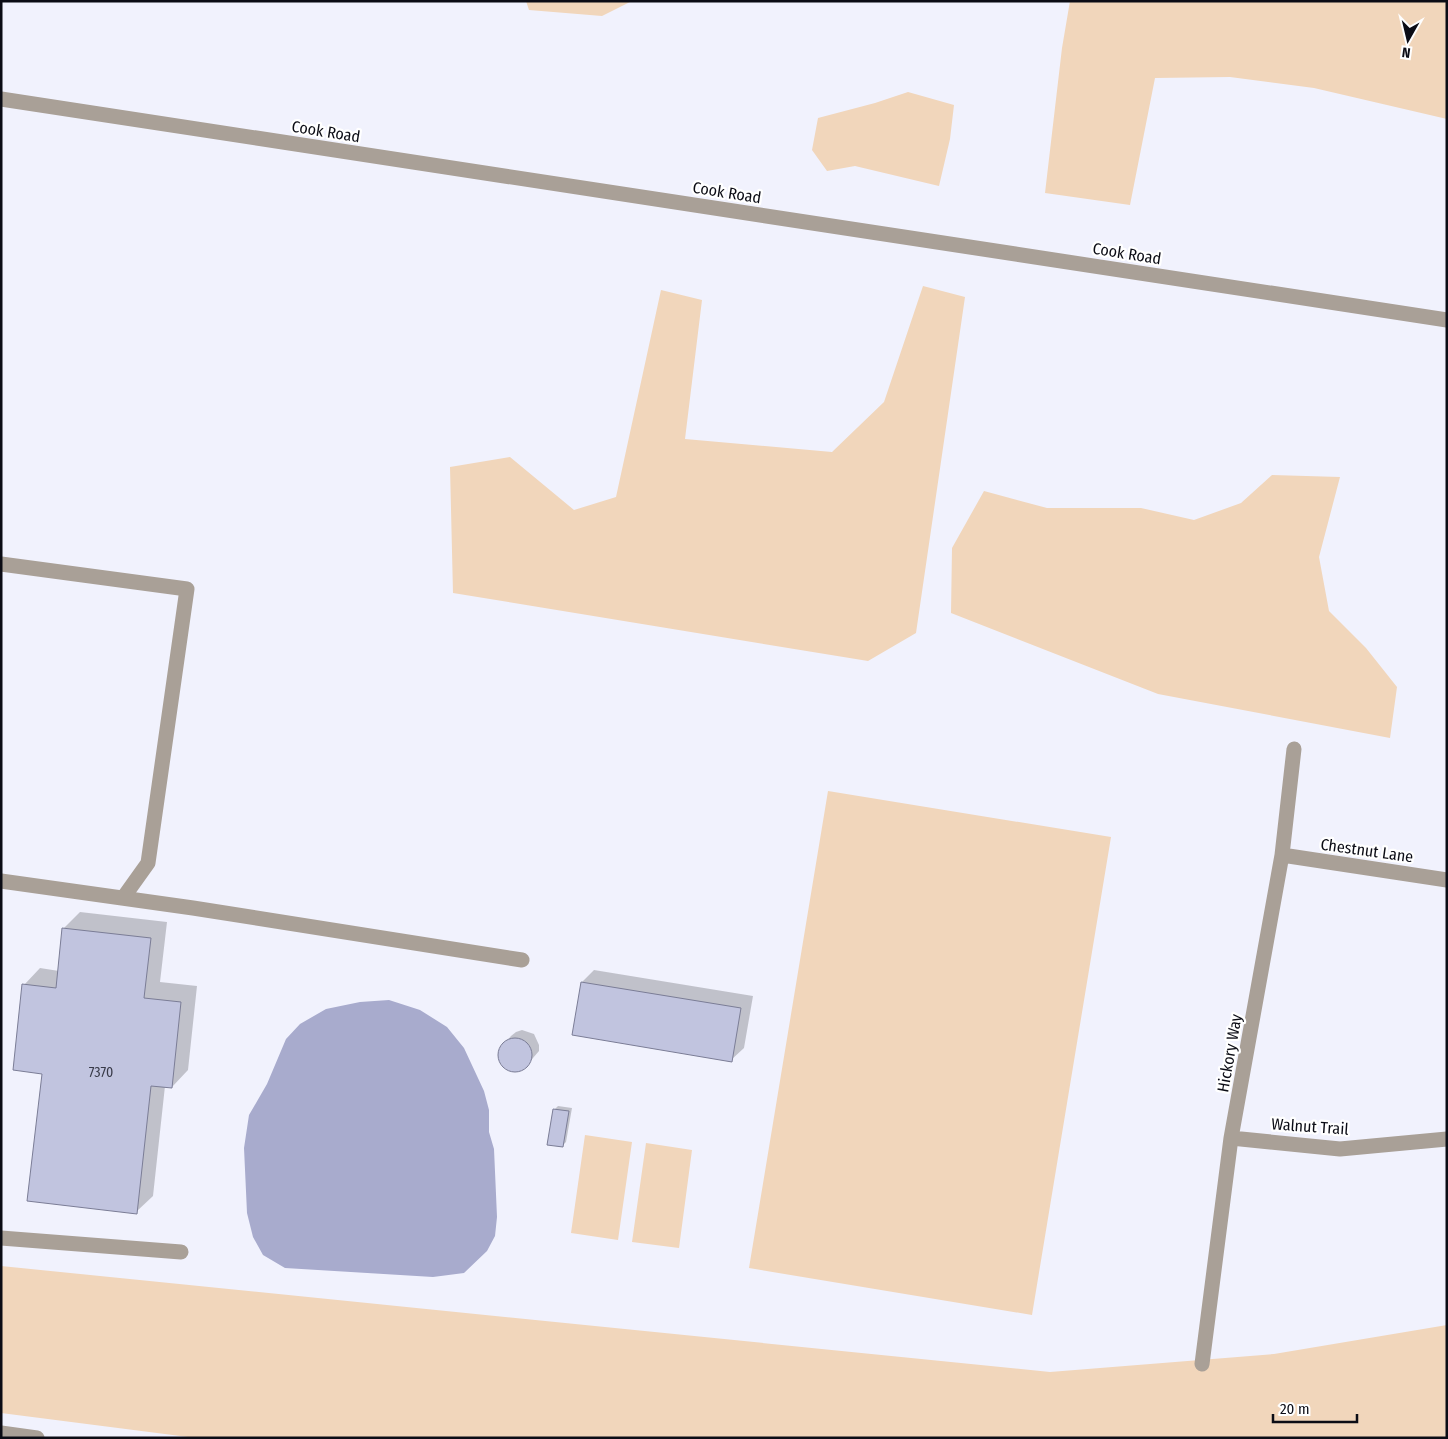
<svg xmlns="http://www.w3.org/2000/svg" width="1448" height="1439" viewBox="0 0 1448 1439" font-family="'Fira Sans Condensed',sans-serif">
<rect width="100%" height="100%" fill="#f1f2fd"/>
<path fill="#f1d6bb" d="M526,1H632L602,16L529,10Z
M1070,1H1447V119L1314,88L1230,77L1155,78L1130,205L1045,193L1062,48Z
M908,92L954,105L950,139L939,186L855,166L827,171L812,150L818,118L875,103Z
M923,286L965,297L916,633L868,661L453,593L450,467L510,457L574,510L616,497L661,290L702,300L685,439L832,452L884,402Z
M1272,475L1340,477L1319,557L1329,611L1366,648L1397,687L1390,738L1158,694L951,613L952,548L984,491L1047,508H1141L1194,520L1241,503Z
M828,791L1111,837L1032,1315L749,1268Z
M585,1135L632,1142L618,1240L571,1233Z
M646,1143L692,1150L679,1248L632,1242Z
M1,1266L1050,1372L1274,1354L1447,1325V1438H196L1,1413Z"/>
<path fill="#a8abcd" d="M389,1000L420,1010L447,1027L464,1048L484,1091L489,1110V1132L494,1149L497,1217L495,1236L487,1251L464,1273L433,1277L285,1268L263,1255L253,1237L247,1213L244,1148L249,1115L267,1084L286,1039L300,1024L326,1009L360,1002Z"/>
<path fill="#0003" d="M80,912L167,922L160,982L197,986L188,1070L172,1087L165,1086L153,1196L136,1212L43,1072L24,985L40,968L59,971L63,929Z
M594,970L753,996L744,1048L731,1060L582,982Z
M522,1030L534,1034L539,1045V1051L527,1065L516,1071L510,1070L500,1062L498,1056L499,1050L511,1036L516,1032Z
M558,1106L572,1108L566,1142L562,1146L554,1110Z"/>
<path fill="#c1c4df" stroke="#7b7d96" d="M62,928L151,938L144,998L181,1002L172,1088L151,1086L137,1214L27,1201L42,1074L13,1070L22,984L56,988Z
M581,982L741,1008L732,1062L572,1035Z
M498 1055a17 17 0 1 1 34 0a17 17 0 1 1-34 0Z
M553,1109L569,1111L563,1147L547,1145Z"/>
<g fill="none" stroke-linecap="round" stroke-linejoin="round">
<path stroke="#a9a097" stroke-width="15" d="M1,99L1447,320
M1,564L187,589L148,863L123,898
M1282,855L1447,880
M1,881L193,908L522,960
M1231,1138L1340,1149L1447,1139
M1,1238L181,1252
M1202,1364L1231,1138L1282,855L1294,749
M1,1433L37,1438"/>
</g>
<g text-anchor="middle" stroke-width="4.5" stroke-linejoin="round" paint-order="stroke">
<g font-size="14" fill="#383a48">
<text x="101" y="1077">7370</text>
</g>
<g font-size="16" fill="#0b0c15" stroke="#fff">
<text transform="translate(326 131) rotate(9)" y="6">Cook Road</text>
<text transform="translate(727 192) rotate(9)" y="6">Cook Road</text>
<text transform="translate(1127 253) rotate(9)" y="6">Cook Road</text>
<text transform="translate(1367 850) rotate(8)" y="6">Chestnut Lane</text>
<text transform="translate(1229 1053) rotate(-80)" y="6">Hickory Way</text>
<text transform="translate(1310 1126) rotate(4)" y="6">Walnut Trail</text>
</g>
</g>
<rect width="1448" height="1439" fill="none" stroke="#0b0c15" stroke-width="5"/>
<g transform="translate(1408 40) rotate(188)" stroke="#ffffff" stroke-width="4" paint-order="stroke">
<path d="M0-4L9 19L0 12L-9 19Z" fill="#0b0c15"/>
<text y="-8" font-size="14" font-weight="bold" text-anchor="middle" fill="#0b0c15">N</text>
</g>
<path d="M1273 1414v8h84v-8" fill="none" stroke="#0b0c15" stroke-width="2.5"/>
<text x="1280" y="1414" font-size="15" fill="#0b0c15" stroke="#ffffff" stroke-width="4" paint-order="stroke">20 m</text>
</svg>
